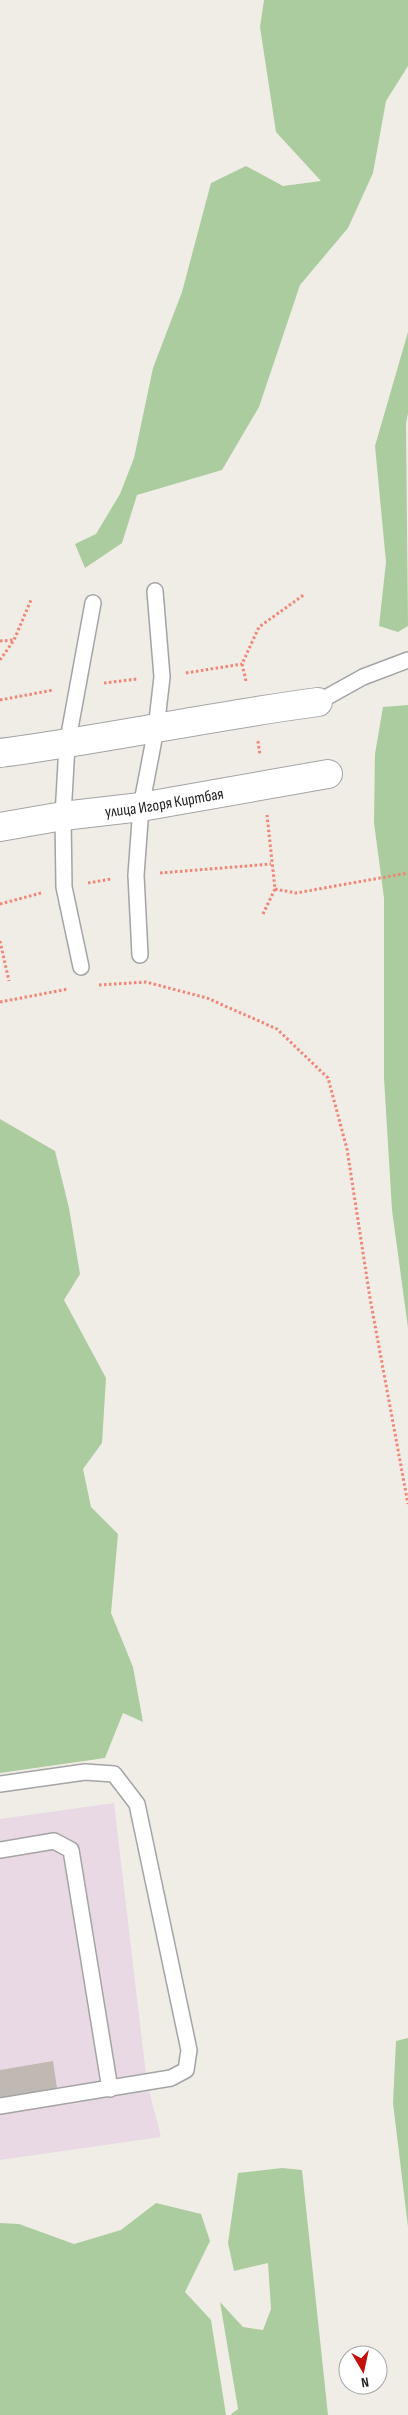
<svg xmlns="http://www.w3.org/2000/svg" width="408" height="2415" viewBox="0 0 408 2415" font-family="'Sofia Sans Condensed',sans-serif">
<rect width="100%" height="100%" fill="#f0ede7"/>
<path fill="#e8d9e5" d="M114,1803L147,2083L161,2137L0,2160V1819Z"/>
<path fill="#abcc9e" d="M264,0H408V66L386,101L373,173L348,228L300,285L259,407L222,470L137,495L122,543L85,568L75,544L96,534L120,494L134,458L153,368L182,292L211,183L246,166L283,186L321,181L276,132L260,27Z
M408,332V413L406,424L408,626L398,632L379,626L386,562L375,446Z
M408,705V1328L392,1210L384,1078V898L374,823L375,754L383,707Z
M0,1119L55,1151L69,1208L80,1274L64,1300L106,1378L102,1443L83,1469L91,1507L118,1534L111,1613L133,1667L143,1722L123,1713L105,1758L0,1773Z
M408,2038V2227L393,2103L396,2041Z
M282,2168L302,2170L328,2415H230L238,2409L220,2302L243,2327L263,2330L271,2309L268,2263L234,2271L228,2243L238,2173Z
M156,2203L201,2214L210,2241L185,2292L211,2320L226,2415H0V2223L19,2224L74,2244L121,2230Z"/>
<path fill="#c0b9b3" d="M53,2061L58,2095L0,2105V2070Z"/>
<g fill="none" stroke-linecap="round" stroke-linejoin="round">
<defs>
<path id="lane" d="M318,702L363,677L408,660
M140,955L136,875L141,807L156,729L162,677L155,591
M81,967L64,887L63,816L67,745L93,603
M0,1784L85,1772L114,1774L137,1804L189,2050L186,2070L171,2078L0,2106
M0,1850L54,1841L71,1850L110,2089"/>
<g id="street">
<path d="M0,753C107,739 212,716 318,702"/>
<path id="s1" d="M0,827L63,816L141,807L328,774"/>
</g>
</defs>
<use href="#lane" stroke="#a4a4a4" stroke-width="18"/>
<use href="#street" stroke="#a4a4a4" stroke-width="30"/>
<path stroke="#f18576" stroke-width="3" stroke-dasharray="2.5 2.5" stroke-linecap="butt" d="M0,641L14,640
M0,660L14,640L31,600
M186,673L242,664
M246,681L242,664L259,627L305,594
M104,683L137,679
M0,700L53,690
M258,741L260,755
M160,873L271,864
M88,883L111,879
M275,889L296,893L408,873
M0,904L41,893
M263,914L275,889L267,815
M0,941L9,981
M99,985L146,982L207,998L277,1029L328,1078L347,1149L370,1298L408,1504
M0,1002L68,989"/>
<use href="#lane" stroke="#fff" stroke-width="15"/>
<use href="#street" stroke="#fff" stroke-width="28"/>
</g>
<g text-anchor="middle" stroke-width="4" stroke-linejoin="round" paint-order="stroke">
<g font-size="16" fill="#202020" stroke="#fff">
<text dy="6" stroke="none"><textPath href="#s1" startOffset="166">улица Игоря Киртбая</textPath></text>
</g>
</g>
<g transform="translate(363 2370) rotate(171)"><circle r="24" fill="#ffffff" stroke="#a6a6a6"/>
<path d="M0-4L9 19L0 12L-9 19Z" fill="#c3100c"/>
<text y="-8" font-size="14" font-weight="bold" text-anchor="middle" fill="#202020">N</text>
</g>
</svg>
